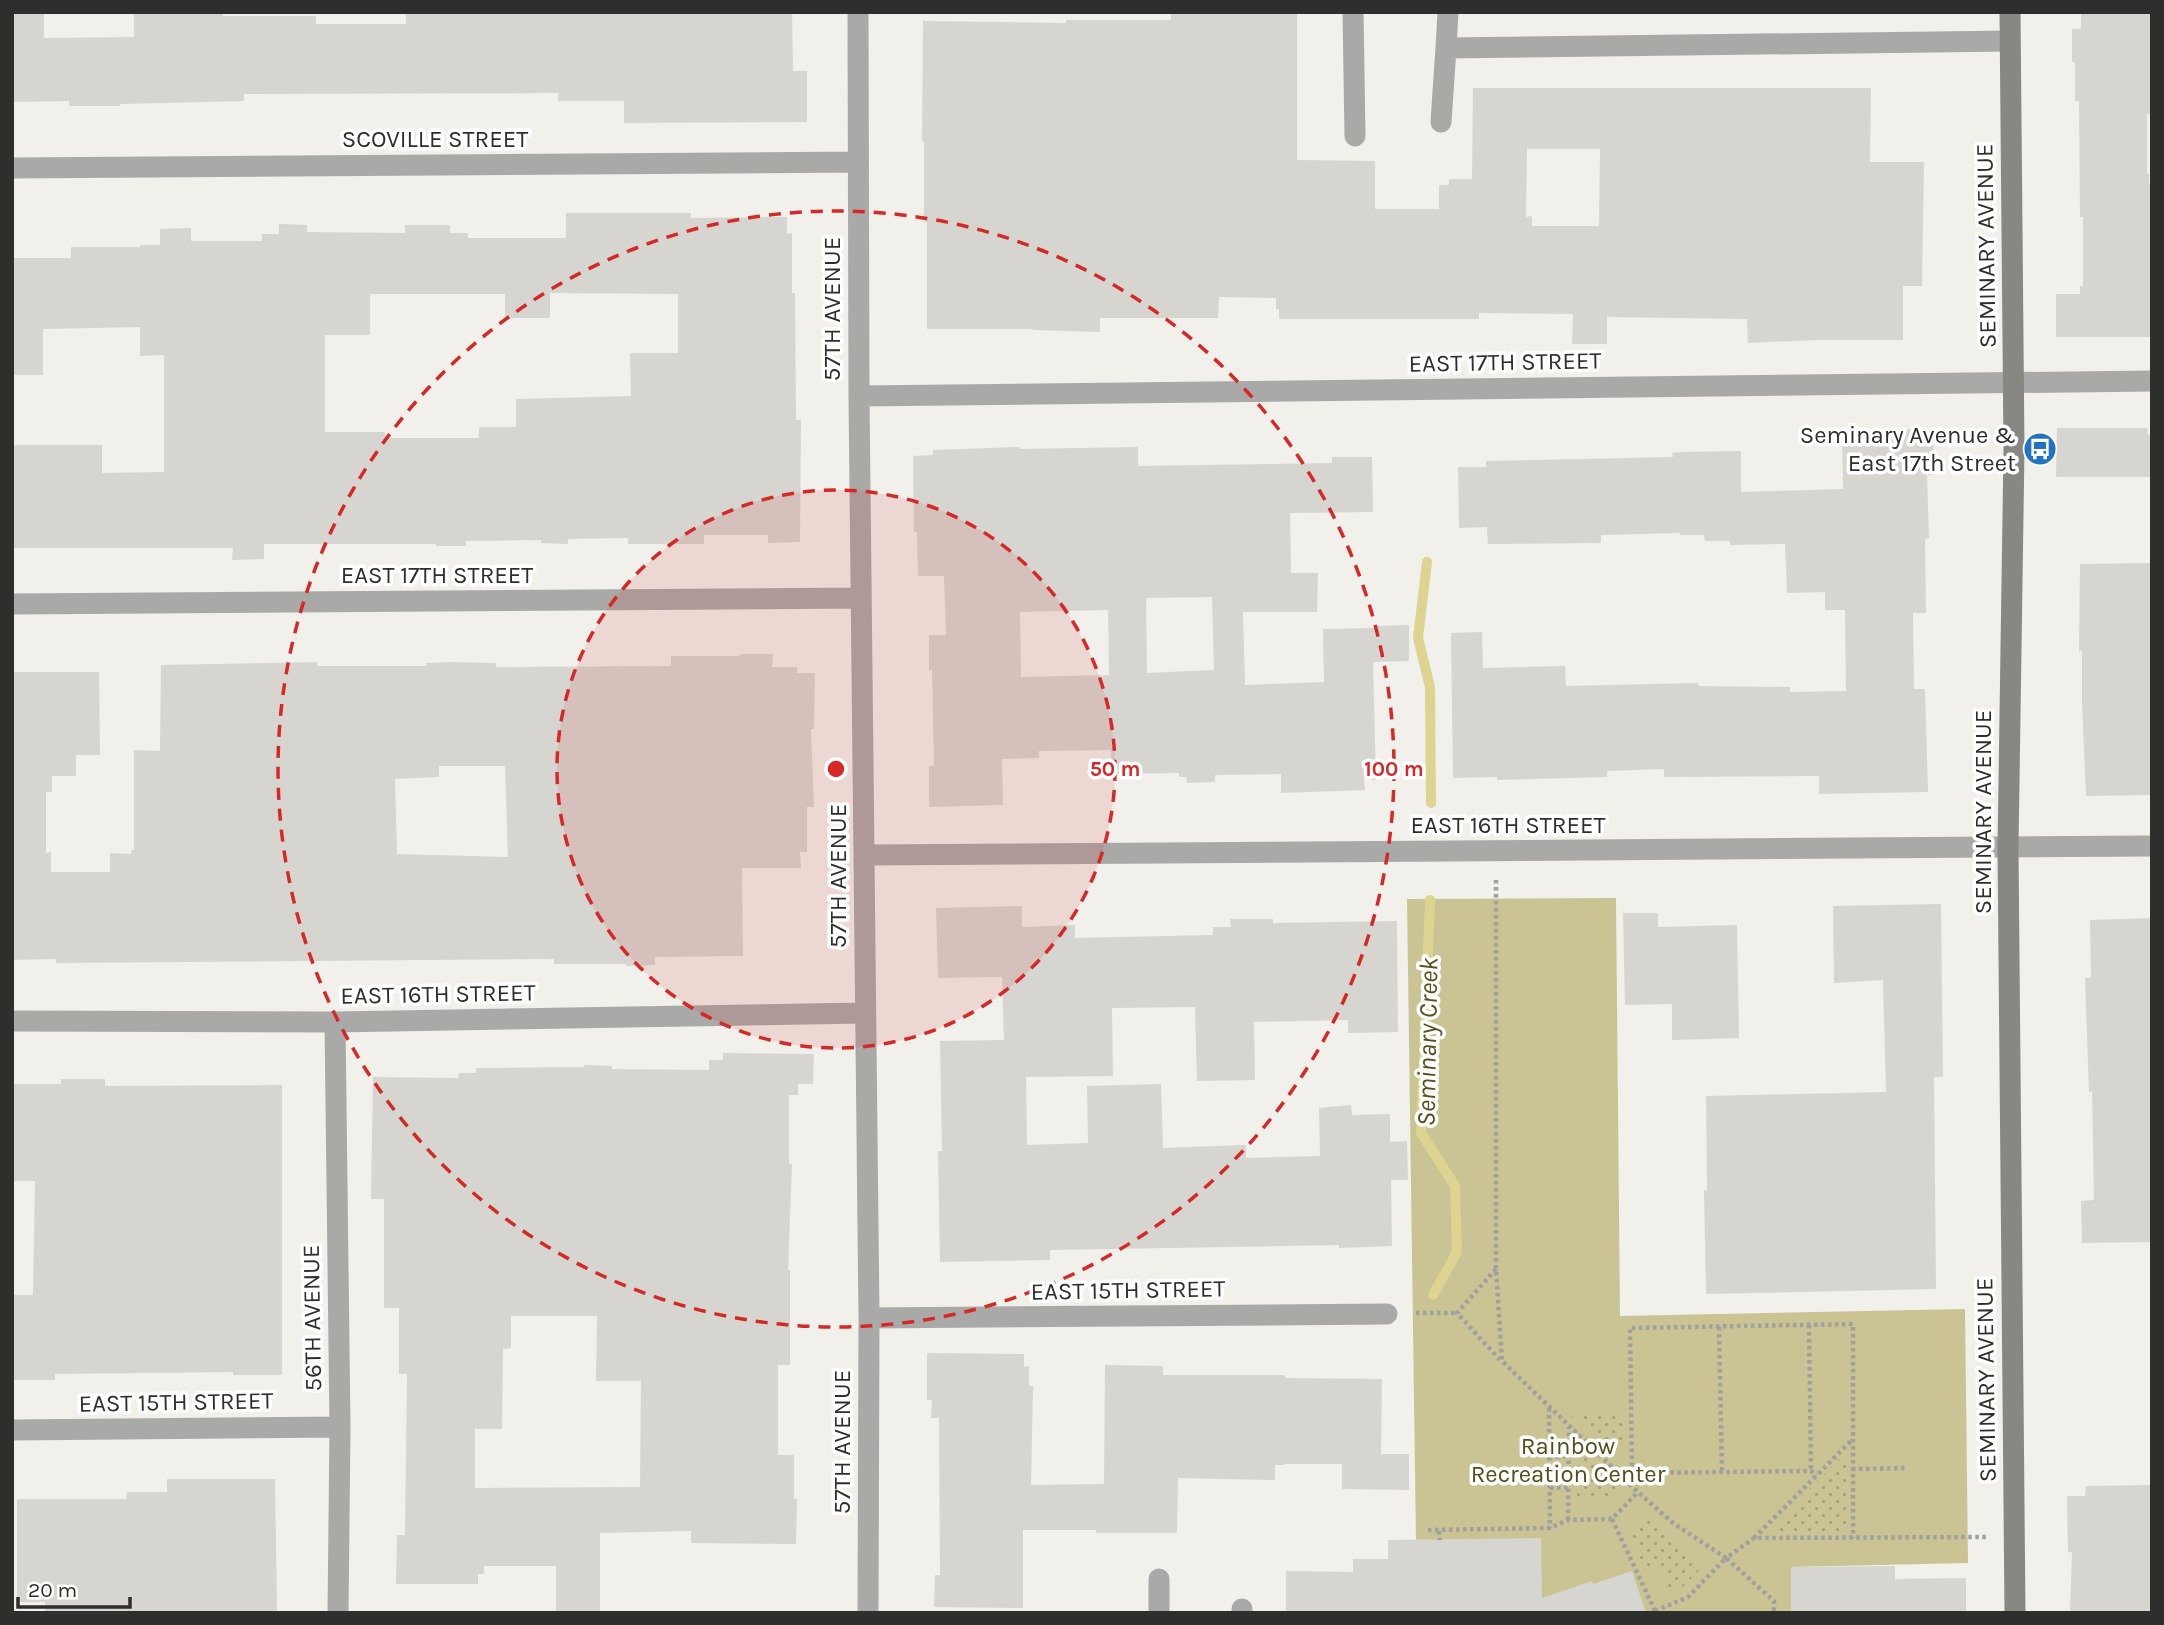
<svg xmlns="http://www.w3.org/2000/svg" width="2164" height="1625" viewBox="0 0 2164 1625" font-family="Karla,sans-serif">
<defs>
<pattern id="garden-dots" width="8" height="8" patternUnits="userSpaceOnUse" patternTransform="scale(1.75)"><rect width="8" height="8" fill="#cac495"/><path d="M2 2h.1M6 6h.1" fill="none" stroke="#a4a07a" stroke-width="1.8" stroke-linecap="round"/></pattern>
</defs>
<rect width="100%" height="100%" fill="#f1f0eb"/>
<path fill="#cac495" d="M1616,898L1620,1316L1965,1309L1968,1563L1791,1567V1613H1417L1407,899Z"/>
<path fill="url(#garden-dots)" d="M1624,1412V1441L1599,1442L1568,1413Z
M1575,1444L1620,1487L1611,1497H1575Z
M1840,1458L1846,1461V1531L1774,1532L1771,1530L1772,1527Z
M1648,1514L1702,1567L1684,1586L1669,1591L1659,1566L1644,1571L1631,1533Z"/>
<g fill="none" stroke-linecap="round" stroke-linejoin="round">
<path stroke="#dcd490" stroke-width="10" d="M1427,562L1418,638L1430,687L1431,803
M1430,900L1421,1133L1455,1186L1457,1252L1433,1295"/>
</g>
<path fill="#d6d5d0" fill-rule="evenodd" d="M12,12H44V38L134,37V12H223V16H316V24H406V12H792L793,71H807V122L624,123V101H558V93L244,94V101L120,104V106H69V101L12,102Z
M1171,12H1297V160L1375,161V209H1439V185H1449V179H1472L1473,88H1871L1870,162H1924L1922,286H1903V340H1817L1748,343L1747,319L1607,317V344H1572L1573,314L1479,313V319H1279V309H1276V298L1219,297L1218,318H1100V332L1033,330V329H927V222H924V141H922L923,21L1066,23V20H1171ZM1527,149H1600L1599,226H1532V216L1526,217Z
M2081,12H2152V114H2147V174H2149V184H2152V337H2056V294H2080V286H2083V217H2080L2079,101H2075V62H2072V29H2081Z
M566,213H691V218L787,217V234L792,233V293H795L796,420H801L800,542L768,543V535H704V544H628V538L568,539V544L541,543V540L466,541V546H436V544H264V559L232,560L233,548H12V445H102V473L164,472V355L140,356V327L43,329V375H12V258H71V247H140V245H160V229L191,228V241H262V234H279V224L307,225V232L405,233V225H450V233H468V238H566ZM550,293L678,294V353H630L631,396L516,399V427H479V438H385V432H325V335H370V294H505V318H550Z
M2057,428H2147L2148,435H2152V477H2056Z
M1933,429L1934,475H1927L1929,538L1925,539L1926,613H1913L1914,689H1925L1928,792L1819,794V776L1664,777V769L1607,771V777L1497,780V777L1453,778L1451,633L1482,632L1483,668L1565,666L1566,686L1698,683L1699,686L1790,687V692L1846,691L1845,610H1825V592L1787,593L1785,544L1730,545V541H1705L1704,535H1680V533L1601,535V543L1488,544L1487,527L1459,528L1458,467H1486V461L1673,457L1672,453L1680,452L1741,451V492L1843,489L1842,430Z
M1020,447V449L1138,447V466L1332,463V457H1372L1373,512L1290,513L1291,573H1318L1317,612H1243L1245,685L1324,682L1323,629L1375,628V626L1409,625V661L1373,662L1376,780L1364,779L1365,790L1281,793V774L1215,775V782L1187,783L1186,777H1179V773L1111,774V750L1039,751V758L1002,759L1003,805L929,807V766H934L932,670H929V635H946L944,576H918L917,532H914L913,456L933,455V450ZM1212,597L1214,670L1147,673L1146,598ZM1108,610L1109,675L1021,677L1020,612Z
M2152,563V795L2086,796L2082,703V651H2079L2080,564Z
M740,654H773L772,667H797V673H815L814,729H811L814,807H807V852H800L801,868H742L743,956L655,957V965L626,966V964H554V959L56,963V959L12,960V672H99L100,755H76V776H52V792H46V853L51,852V872H110V853L131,854V850H134V750L160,751L161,665L317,662V666H427L426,663L451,662L496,663V667L671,666V656H740ZM439,766H505L508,857L397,854L395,779L439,777Z
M1941,904L1943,1077H1934L1936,1289L1706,1294L1704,1190H1707L1706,1096L1886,1092L1883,980L1834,983L1833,906Z
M1022,906V927L1075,925V938L1213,935V927H1231L1230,919H1273V923L1397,921L1398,1032L1348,1033V1020L1254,1022L1255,1080L1197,1081L1195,1007L1112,1008L1113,1076L1026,1077L1027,1145L1088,1143L1087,1086L1161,1084L1163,1148L1246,1145V1158L1320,1156L1319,1108L1351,1105L1352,1115L1390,1114V1142L1407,1141L1408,1180H1391L1392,1246L1339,1248V1245L1050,1250V1260L940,1262L938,1151H942L940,1041L1004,1040L1002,977L938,978L936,908Z
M1623,913H1658V927L1737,925L1739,1038L1672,1040V1004L1625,1005Z
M2152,918V1242L2082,1243L2081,1201L2094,1200L2092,1091L2089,1092L2085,978H2091L2090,920Z
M723,1053L814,1054L813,1084H798V1095H789V1164H792L788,1270H790V1365H778V1455H794V1499H797L796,1544L691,1543V1531L600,1533V1613H556V1566H484V1574H478V1584H396L397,1535H405L407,1374H399V1308H384V1199H371L373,1077L458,1078L459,1073H476V1068L584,1067V1065L612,1066V1069L709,1070V1060H723ZM511,1316H597L596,1381H641L640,1487L475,1488V1429H502L503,1349L511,1348Z
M61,1079H105V1086L282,1085V1375H233V1372L55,1374V1380H12V1295H33L35,1181H12V1084H61Z
M927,1353L1024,1354V1367L1029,1366V1386H1033L1031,1485L1104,1484L1105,1365L1163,1366V1375H1285V1378L1382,1379L1381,1454H1409V1490L1342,1489V1464H1284V1465H1275V1480L1178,1478L1177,1533H1096V1530H1023V1608L934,1607L935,1575H940L939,1418H931L932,1400H927Z
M167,1479H275L277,1613H45V1602H17V1499H126L127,1492H167Z
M2152,1485V1613H2070L2072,1552H2068L2067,1496H2085L2086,1486Z
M1541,1538L1542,1598L1592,1581L1593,1584L1632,1571L1646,1613H1286V1571L1353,1572V1559H1388V1540Z
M1895,1566V1579L1966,1578V1613H1791V1567Z"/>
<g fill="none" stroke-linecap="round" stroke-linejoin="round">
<path stroke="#a0a09c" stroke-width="4.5" stroke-dasharray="3.5 3.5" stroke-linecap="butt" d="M1496,880V1269L1502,1361L1638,1492L1673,1523L1726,1558L1754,1538L1987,1537
M1496,1269L1457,1313L1501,1361
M1416,1313H1457
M1809,1325L1811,1471
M1719,1327L1722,1472
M1549,1408L1550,1528
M1549,1457L1568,1456
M1852,1469L1908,1468
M1632,1473L1630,1328L1853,1324V1538
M1625,1481L1632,1473L1811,1471L1816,1476
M1550,1488L1568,1487
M1612,1519L1656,1613
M1568,1520L1569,1427
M1428,1530L1550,1528L1568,1520L1612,1519L1638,1492
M1439,1531L1440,1540
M1754,1538L1851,1441
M1655,1611L1688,1597L1726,1558L1774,1601V1613"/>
<path stroke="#a9a9a7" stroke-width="21" d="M1353,12L1355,136
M1448,12L1446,48L2010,41
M1441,122L1446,48
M1159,1613V1579
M1242,1613V1609"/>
<path stroke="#a9a9a7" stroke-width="21" d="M858,12L859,396L869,1318L868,1613
M12,168L858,162
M859,396L2152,381
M12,604L861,598
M865,855L2152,846
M12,1021L335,1022L865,1013
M335,1022L340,1427L338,1613
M869,1318L1387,1314
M12,1430L340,1427"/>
<path stroke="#878784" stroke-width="21" d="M2010,12L2014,449L2008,848L2015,1613"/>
</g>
<circle cx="836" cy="769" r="279" fill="#d62828" fill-opacity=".12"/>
<g fill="none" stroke="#d62828" stroke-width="3.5" stroke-dasharray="12 9">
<circle cx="836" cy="769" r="279"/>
<circle cx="836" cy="769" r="558"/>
</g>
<defs>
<symbol id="bus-disc" viewBox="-11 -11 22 22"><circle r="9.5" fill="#2273c2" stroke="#fff"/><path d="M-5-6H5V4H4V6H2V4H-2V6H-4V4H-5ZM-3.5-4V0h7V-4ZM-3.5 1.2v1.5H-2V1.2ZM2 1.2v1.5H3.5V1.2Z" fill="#fff"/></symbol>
</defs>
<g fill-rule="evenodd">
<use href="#bus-disc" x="2021" y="430" width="38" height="38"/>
</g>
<g text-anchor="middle" stroke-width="7" stroke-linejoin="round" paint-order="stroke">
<g font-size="24" fill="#2e2e2c" stroke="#fff">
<text x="435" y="147">SCOVILLE STREET</text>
<text transform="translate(1986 246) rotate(-91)" y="8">SEMINARY AVENUE</text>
<text transform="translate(832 309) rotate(-90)" y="8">57TH AVENUE</text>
<text transform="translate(1505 362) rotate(-1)" y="8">EAST 17TH STREET</text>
<text x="437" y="583">EAST 17TH STREET</text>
<text transform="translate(1983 812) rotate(-90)" y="8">SEMINARY AVENUE</text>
<text x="1508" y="833">EAST 16TH STREET</text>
<text transform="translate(838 876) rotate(-90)" y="8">57TH AVENUE</text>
<text transform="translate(438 994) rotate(-1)" y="8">EAST 16TH STREET</text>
<text transform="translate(1128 1290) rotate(-1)" y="8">EAST 15TH STREET</text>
<text transform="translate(312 1318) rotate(-91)" y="8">56TH AVENUE</text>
<text transform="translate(1986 1380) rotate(-91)" y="8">SEMINARY AVENUE</text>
<text transform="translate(176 1402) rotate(-1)" y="8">EAST 15TH STREET</text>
<text transform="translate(842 1442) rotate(-90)" y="8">57TH AVENUE</text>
</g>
<g font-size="24" fill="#2e2e2c" stroke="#fff" text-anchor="end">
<text x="2016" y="443">Seminary Avenue &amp;<tspan x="2016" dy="28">East 17th Street</tspan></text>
</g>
<g font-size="24" fill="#534d1a" stroke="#fff">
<text x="1568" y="1454">Rainbow<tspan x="1568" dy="28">Recreation Center</tspan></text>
</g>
<g font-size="26" font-style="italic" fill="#58511f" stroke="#fff">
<text transform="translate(1427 1042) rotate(-89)" y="9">Seminary Creek</text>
</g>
</g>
<circle cx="836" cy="769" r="10" fill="#d62828" stroke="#fff" stroke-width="3.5"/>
<g font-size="21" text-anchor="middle" font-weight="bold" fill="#d62828" stroke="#fff" stroke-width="7" stroke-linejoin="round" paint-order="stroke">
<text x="1115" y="776">50 m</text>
<text x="1394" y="776">100 m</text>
</g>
<rect width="2164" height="1625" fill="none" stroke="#2e2e2c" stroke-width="28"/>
<path d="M18 1597v10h112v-10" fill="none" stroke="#2e2e2c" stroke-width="3.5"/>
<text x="28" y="1597" font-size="21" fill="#2e2e2c" stroke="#ffffff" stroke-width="5" paint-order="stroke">20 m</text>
</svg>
